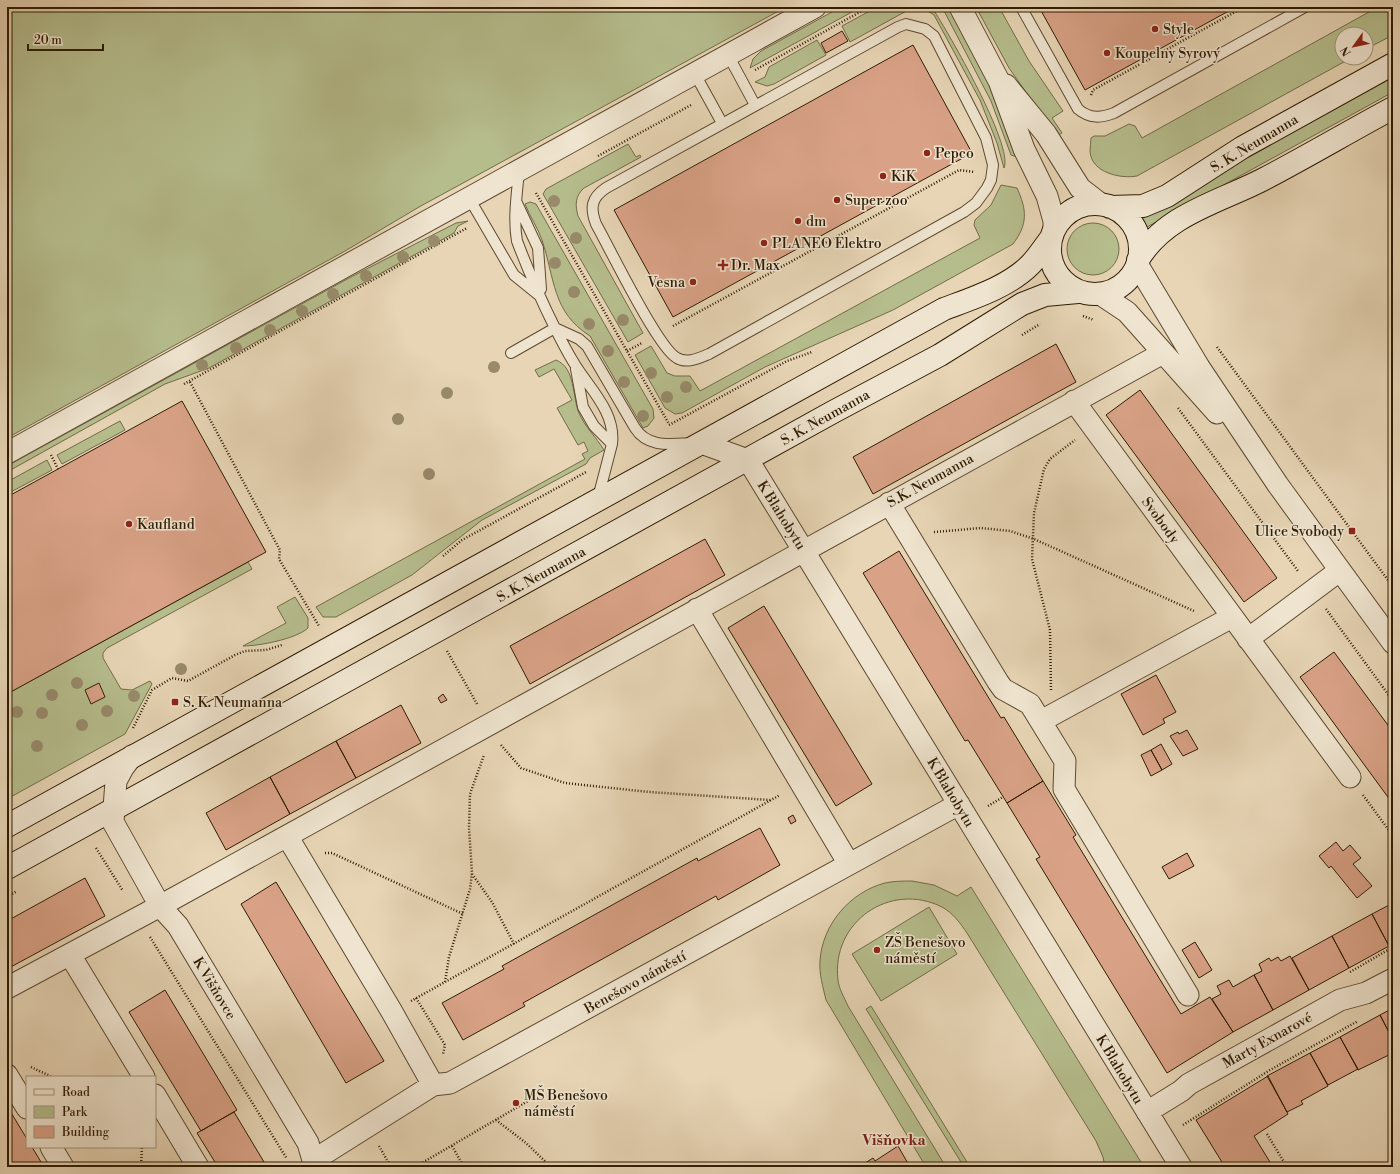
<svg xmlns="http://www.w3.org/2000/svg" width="1400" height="1174" viewBox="0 0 1400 1174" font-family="'Libre Bodoni',serif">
<rect width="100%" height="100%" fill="#e7d5b5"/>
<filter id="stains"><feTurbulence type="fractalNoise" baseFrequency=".005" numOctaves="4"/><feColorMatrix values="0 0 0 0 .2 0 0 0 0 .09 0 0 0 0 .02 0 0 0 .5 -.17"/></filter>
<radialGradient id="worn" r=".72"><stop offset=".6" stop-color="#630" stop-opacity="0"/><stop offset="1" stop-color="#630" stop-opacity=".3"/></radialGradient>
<path fill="#b6bd8d" stroke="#726c48" d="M7,7H786L419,207L345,251L7,438Z
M841,7H861L750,68L753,59L761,51Z
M877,7H919L910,9L850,42L842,26Z
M922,7L933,9C948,32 1014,146 1004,168L997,143L980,100L934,15Z
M942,7H948L988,81L1017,157L1011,155L991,101Z
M976,7H999L1029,61L1063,111L1052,118L1062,133L1057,136L1009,68Z
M1378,7H1393V35L1366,49V34H1342V58H1351L1137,176C1121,179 1091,173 1090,151C1090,147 1091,142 1091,138L1094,136H1105L1129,124L1135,126L1142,138Z
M817,40L826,55L774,84L767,86L755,82L765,77L769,67Z
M1393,77V92L1147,227L1141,217Z
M628,144L636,157L640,155L641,157L584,188C575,196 575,205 578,216L643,333L628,342L543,194L546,189Z
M1001,185L1017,188C1027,210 1028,224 1013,244L893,310L765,367L682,413L675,414L665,408L635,355L651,346L667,373L675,376H690L700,391L980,238L974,225L975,220L991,205Z
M530,202L536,204L653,409L654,418L648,426L643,428L590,336C552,312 555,279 542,240C538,228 530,217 525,204Z
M468,221L458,226L454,233L209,368L165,384L7,472V466L349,278L456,223Z
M1067 249a26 26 0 1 1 52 0a26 26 0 1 1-52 0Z
M556,360C576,368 572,397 579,413C585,427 596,437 604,450L590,458L586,464L482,520L412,575L336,617H323L316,607L585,459L582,454L588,451L584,442L578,445L557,408L572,400L554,369L539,377L535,370Z
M120,421L125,430L62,464L57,455Z
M47,460L52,470L7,494V482Z
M248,562L252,569L107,648L103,653V658L121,689L132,690L150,681L152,684L125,734L7,799V694Z
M295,597L308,618V628C296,639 259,646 243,646L286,623L277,607Z
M912,881L934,885L957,896L971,887L1144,1167H1105L1103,1157L1096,1141L967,933C960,923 953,913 942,907C890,881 831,922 838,980C839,989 844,997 848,1006L946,1167H926L826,1000C823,987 819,974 820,961C822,925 850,892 885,883C894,881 903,881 912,881Z
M929,907L957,954L881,1001L852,954Z
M871,1006L970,1167H964L866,1009Z
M1069,1164L1086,1167H1049Z"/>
<path fill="#d9a287" stroke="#2f1c03" d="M1039,7H1236L1085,90Z
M842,31L848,41L826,53L821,43Z
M913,45L972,153L673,317L614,210Z
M1056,344L1076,382L873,494L853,457Z
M1140,390L1277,578L1244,602L1106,415Z
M182,401L266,552L7,694V497Z
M705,539L725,575L530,684L510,646Z
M899,551L1001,718L1004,717L1043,781L1007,803L968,740L965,741L863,573Z
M764,606L872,784L836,806L728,628Z
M1334,652L1393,732V804L1300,677Z
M1156,675L1176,712L1163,719L1165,723L1143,735L1121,694Z
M99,683L105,697L91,704L85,690Z
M443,694L447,700L441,703L438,698Z
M401,705L421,743L356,778L336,741Z
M1187,730L1198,749L1183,756L1170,736L1178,732L1179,734Z
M336,741L356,778L290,814L270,777Z
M1161,744L1172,764L1162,770L1151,750Z
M1151,750L1162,770L1151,776L1141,755Z
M270,777L290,814L226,850L206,813Z
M1043,781L1076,835L1073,837L1181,1014L1210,997L1233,1032L1167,1073L1036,859L1040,857L1007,803Z
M793,815L796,821L791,824L788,818Z
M760,828L780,865L718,900L716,896L523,1003L525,1006L463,1040L442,1003L504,969L502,966L697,858L698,861Z
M1336,842L1343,851L1350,845L1361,858L1353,864L1372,886L1357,898L1331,866L1329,868L1319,856Z
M1187,853L1194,866L1169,879L1162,867Z
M85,878L105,916L7,969V921Z
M276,882L384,1061L346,1083L241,904Z
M1393,903V944L1389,946L1372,914Z
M1372,914L1389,946L1349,968L1332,936Z
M1332,936L1349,968L1309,990L1292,958Z
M1195,942L1212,970L1199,978L1182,950Z
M1290,956L1309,990L1273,1010L1254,975L1262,971L1259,964L1269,958L1271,961L1278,957L1281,961Z
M1254,975L1273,1010L1233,1032L1212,999L1221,994L1217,986L1229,980L1233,987Z
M165,990L237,1110L201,1131L129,1012Z
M1393,1008V1040L1380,1015Z
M1380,1015L1393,1040V1053L1358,1070L1340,1037Z
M1340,1037L1358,1069L1328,1085L1310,1053Z
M1310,1053L1328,1086L1301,1101L1303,1104L1287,1112L1267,1076Z
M1268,1076L1288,1114L1254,1136L1273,1167H1225L1196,1120Z
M7,1106L27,1139V1147H32L44,1167H7Z
M234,1112L267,1167H218L197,1133Z
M898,1146L910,1167H859L873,1158L875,1161Z"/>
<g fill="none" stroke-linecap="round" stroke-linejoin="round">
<defs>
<path id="lane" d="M1021,7L1078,109C1090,119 1101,118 1114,113L1305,7
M906,24L925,29L934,36L986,138L993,165L991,180L987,188L976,203L964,212L709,354C699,358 687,364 677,358C658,348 610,249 596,224C590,208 591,198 606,188L898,27Z
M728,55L755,105
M695,74L722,123
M519,171C517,193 513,219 517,241C528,270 541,300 555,328C561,340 567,352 574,363C589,388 616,412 612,444
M469,198L514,275L540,296
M517,203L538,248L541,289
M555,328L579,339L587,346L635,428C648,448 670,444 691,443
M511,353L555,328
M576,369L583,407L594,426L612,444L598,498"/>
<path id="street" d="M960,7L999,81L1024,149L1047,196L1054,221V230
M1006,85L1046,134L1080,188L1102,205
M1137,264L1199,367L1278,485L1393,643
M1100,294L1127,312L1217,413
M1074,401L1350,777
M701,443L748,460L1181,1167
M7,453L815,7
M889,503L998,682L1003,689L1030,704L1065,761L1064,789L1188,995
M697,609L849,864
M1248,639L1339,571
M1041,721L1232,617
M132,756L123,768L116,781L113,822L160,906L178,926L308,1143L315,1167
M287,836L392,1012L433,1085
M70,955L144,1077
M7,988L160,906L1163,353
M7,1075L27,1108
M155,1095L198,1167
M1147,1112L1181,1091L1189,1084L1340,1000L1366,993L1393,979
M51,1147L63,1167
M314,1160L433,1085L450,1083L959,804"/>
<path id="secondary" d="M1050 249a45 45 0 1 1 90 0a45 45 0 1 1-90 0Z
M1110,207L1143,206L1167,196L1243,147L1393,64
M1138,260C1165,214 1220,202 1264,179C1308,156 1350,131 1393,108
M7,826L944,309C973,298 1008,287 1030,265C1038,257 1044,247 1051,238
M7,868L833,412L940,355L1022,304L1045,295L1078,292"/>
</defs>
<use href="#lane" stroke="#5d4a30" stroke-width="12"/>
<use href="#street" stroke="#5d4a30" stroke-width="23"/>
<use href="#secondary" stroke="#2f1c03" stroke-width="24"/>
<path stroke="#2f1c03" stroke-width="2.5" stroke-dasharray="1 2" stroke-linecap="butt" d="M755,70L869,7
M1091,95L1093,90L1244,7
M598,156L691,105
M536,193L669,424
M1083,316L1094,320
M673,326L959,170L974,172
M1022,335L1040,324
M1217,347L1393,587
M627,351L642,343
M190,382L275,541L280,550L279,559L319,626
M184,384L467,228
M1178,408L1298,571
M669,425L787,361L812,352
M51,455L58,469
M934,532L981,528L1010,531L1034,539L1194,611
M443,556L462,540L586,472
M1326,609L1393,701
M447,651L477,704
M1051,690L1050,630L1032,559L1034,513L1044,469L1050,459L1075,440
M133,728L152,690L172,678L188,681L235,655L245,651L266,650L282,645
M501,745L521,768L565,783L649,792L770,800
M1363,795L1393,836
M988,806L1003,797
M96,848L123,891
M325,853H332L463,914
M472,874L492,902L514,944
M7,897L17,891
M150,937L287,1159
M1350,972L1393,947
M445,982L449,957L470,889L472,873L469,828L470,794L484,755
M416,998L445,1045L443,1054
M411,1001L780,795
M31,1067L52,1077
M496,1120L526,1143L551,1167
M1183,1125L1270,1070L1358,1021
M1267,1134L1287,1167
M379,1146L391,1167
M452,1146L464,1167
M141,1167L142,1147
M415,1167L528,1101"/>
<use href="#lane" stroke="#efe4cf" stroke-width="10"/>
<use href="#street" stroke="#efe4cf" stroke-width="21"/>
<use href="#secondary" stroke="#efe4cf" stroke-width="22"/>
</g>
<g fill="#988a6a">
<circle cx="554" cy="201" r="6"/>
<circle cx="576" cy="238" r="6"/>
<circle cx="434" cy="241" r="6"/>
<circle cx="403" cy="257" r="6"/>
<circle cx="555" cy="263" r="6"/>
<circle cx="366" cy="276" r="6"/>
<circle cx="574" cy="292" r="6"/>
<circle cx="333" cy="294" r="6"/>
<circle cx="302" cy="311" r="6"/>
<circle cx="623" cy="320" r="6"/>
<circle cx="589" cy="324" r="6"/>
<circle cx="270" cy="330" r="6"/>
<circle cx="236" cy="348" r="6"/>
<circle cx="608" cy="351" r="6"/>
<circle cx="202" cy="365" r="6"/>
<circle cx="494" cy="367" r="6"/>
<circle cx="651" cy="373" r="6"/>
<circle cx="624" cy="382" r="6"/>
<circle cx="686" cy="387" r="6"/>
<circle cx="447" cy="393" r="6"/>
<circle cx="667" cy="397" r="6"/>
<circle cx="643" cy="416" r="6"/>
<circle cx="398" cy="419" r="6"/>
<circle cx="429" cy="474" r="6"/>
<circle cx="181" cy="669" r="6"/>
<circle cx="77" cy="683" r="6"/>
<circle cx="52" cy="695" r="6"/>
<circle cx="134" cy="696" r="6"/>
<circle cx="107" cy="711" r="6"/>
<circle cx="17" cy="712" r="6"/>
<circle cx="42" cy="713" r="6"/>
<circle cx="82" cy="725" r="6"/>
<circle cx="37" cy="746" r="6"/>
</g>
<g fill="#8f2418" stroke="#efe4cf" stroke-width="1.5">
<circle cx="1155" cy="29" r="4"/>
<circle cx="1107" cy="53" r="4"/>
<circle cx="927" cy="153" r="4"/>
<circle cx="883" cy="176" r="4"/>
<circle cx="837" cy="200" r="4"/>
<circle cx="798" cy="221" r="4"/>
<circle cx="764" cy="243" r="4"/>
<path d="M721 259h4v4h4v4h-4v4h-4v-4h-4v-4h4z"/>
<circle cx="693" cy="282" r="4"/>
<circle cx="129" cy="524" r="4"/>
<rect x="1348" y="527" width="8" height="8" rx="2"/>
<rect x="171" y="698" width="8" height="8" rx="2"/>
<circle cx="877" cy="950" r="4"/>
<circle cx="516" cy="1103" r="4"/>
</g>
<g text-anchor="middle" stroke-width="3" stroke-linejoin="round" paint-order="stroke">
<g font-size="14" fill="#2f1c03" stroke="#efe4cf" text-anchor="start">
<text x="1163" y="34">Style</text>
<text x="1115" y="58">Koupelny Syrový</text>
<text x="935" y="158">Pepco</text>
<text x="891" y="181">KiK</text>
<text x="845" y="205">Super zoo</text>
<text x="806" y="226">dm</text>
<text x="772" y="248">PLANEO Elektro</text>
<text x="731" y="270">Dr. Max</text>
<text x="685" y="287" text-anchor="end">Vesna</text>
<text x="137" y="529">Kaufland</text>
<text x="1344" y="536" text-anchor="end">Ulice Svobody</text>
<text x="183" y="707">S. K. Neumanna</text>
<text x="885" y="947">ZŠ Benešovo<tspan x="885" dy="16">náměstí</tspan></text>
<text x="524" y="1100">MŠ Benešovo<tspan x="524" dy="16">náměstí</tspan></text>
</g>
<g font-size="14" fill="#2f1c03" stroke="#efe4cf">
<text transform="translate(1254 143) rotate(-31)" y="5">S. K. Neumanna</text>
<text transform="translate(825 417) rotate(-29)" y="5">S. K. Neumanna</text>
<text transform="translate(930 480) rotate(-29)" y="5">S.K. Neumanna</text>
<text transform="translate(782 515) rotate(58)" y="5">K Blahobytu</text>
<text transform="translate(1161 520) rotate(54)" y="5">Svobody</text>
<text transform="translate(541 574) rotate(-29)" y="5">S. K. Neumanna</text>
<text transform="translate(951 792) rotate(59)" y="5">K Blahobytu</text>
<text transform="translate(635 982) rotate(-29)" y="5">Benešovo náměstí</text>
<text transform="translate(215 988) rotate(59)" y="5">K Višňovce</text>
<text transform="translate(1267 1040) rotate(-29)" y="5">Marty Exnarové</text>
<text transform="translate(1120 1069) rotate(59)" y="5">K Blahobytu</text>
</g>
<g font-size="15" font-weight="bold" fill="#7a1f14" stroke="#efe4cf">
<text x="894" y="1145">Višňovka</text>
</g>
</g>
<rect width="1400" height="1174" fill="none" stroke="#e7d5b5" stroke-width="24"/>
<rect x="8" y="8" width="1384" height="1158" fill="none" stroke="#2f1c03" stroke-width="2"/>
<rect x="12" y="12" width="1376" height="1150" fill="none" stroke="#2f1c03"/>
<rect x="26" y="1076" width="130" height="72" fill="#efe4cf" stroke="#a2947d"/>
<rect x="34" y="1089" width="20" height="6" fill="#efe4cf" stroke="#a2947d"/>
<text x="62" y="1096" font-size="12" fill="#2f1c03">Road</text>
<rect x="34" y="1106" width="20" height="12" fill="#b6bd8d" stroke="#a2947d"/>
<text x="62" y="1116" font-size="12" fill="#2f1c03">Park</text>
<rect x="34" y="1126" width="20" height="12" fill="#d9a287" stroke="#a2947d"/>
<text x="62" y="1136" font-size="12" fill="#2f1c03">Building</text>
<g transform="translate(1354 46) rotate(237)"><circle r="19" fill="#efe4cf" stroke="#a2947d"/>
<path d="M0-3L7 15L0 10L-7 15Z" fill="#8f2418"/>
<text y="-6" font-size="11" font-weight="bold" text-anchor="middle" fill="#2f1c03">N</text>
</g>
<path d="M28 44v6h75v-6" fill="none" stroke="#2f1c03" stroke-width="2"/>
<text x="34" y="44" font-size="12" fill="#2f1c03" stroke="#efe4cf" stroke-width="3" paint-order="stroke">20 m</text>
<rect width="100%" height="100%" filter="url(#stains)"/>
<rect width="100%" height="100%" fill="url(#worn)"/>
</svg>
